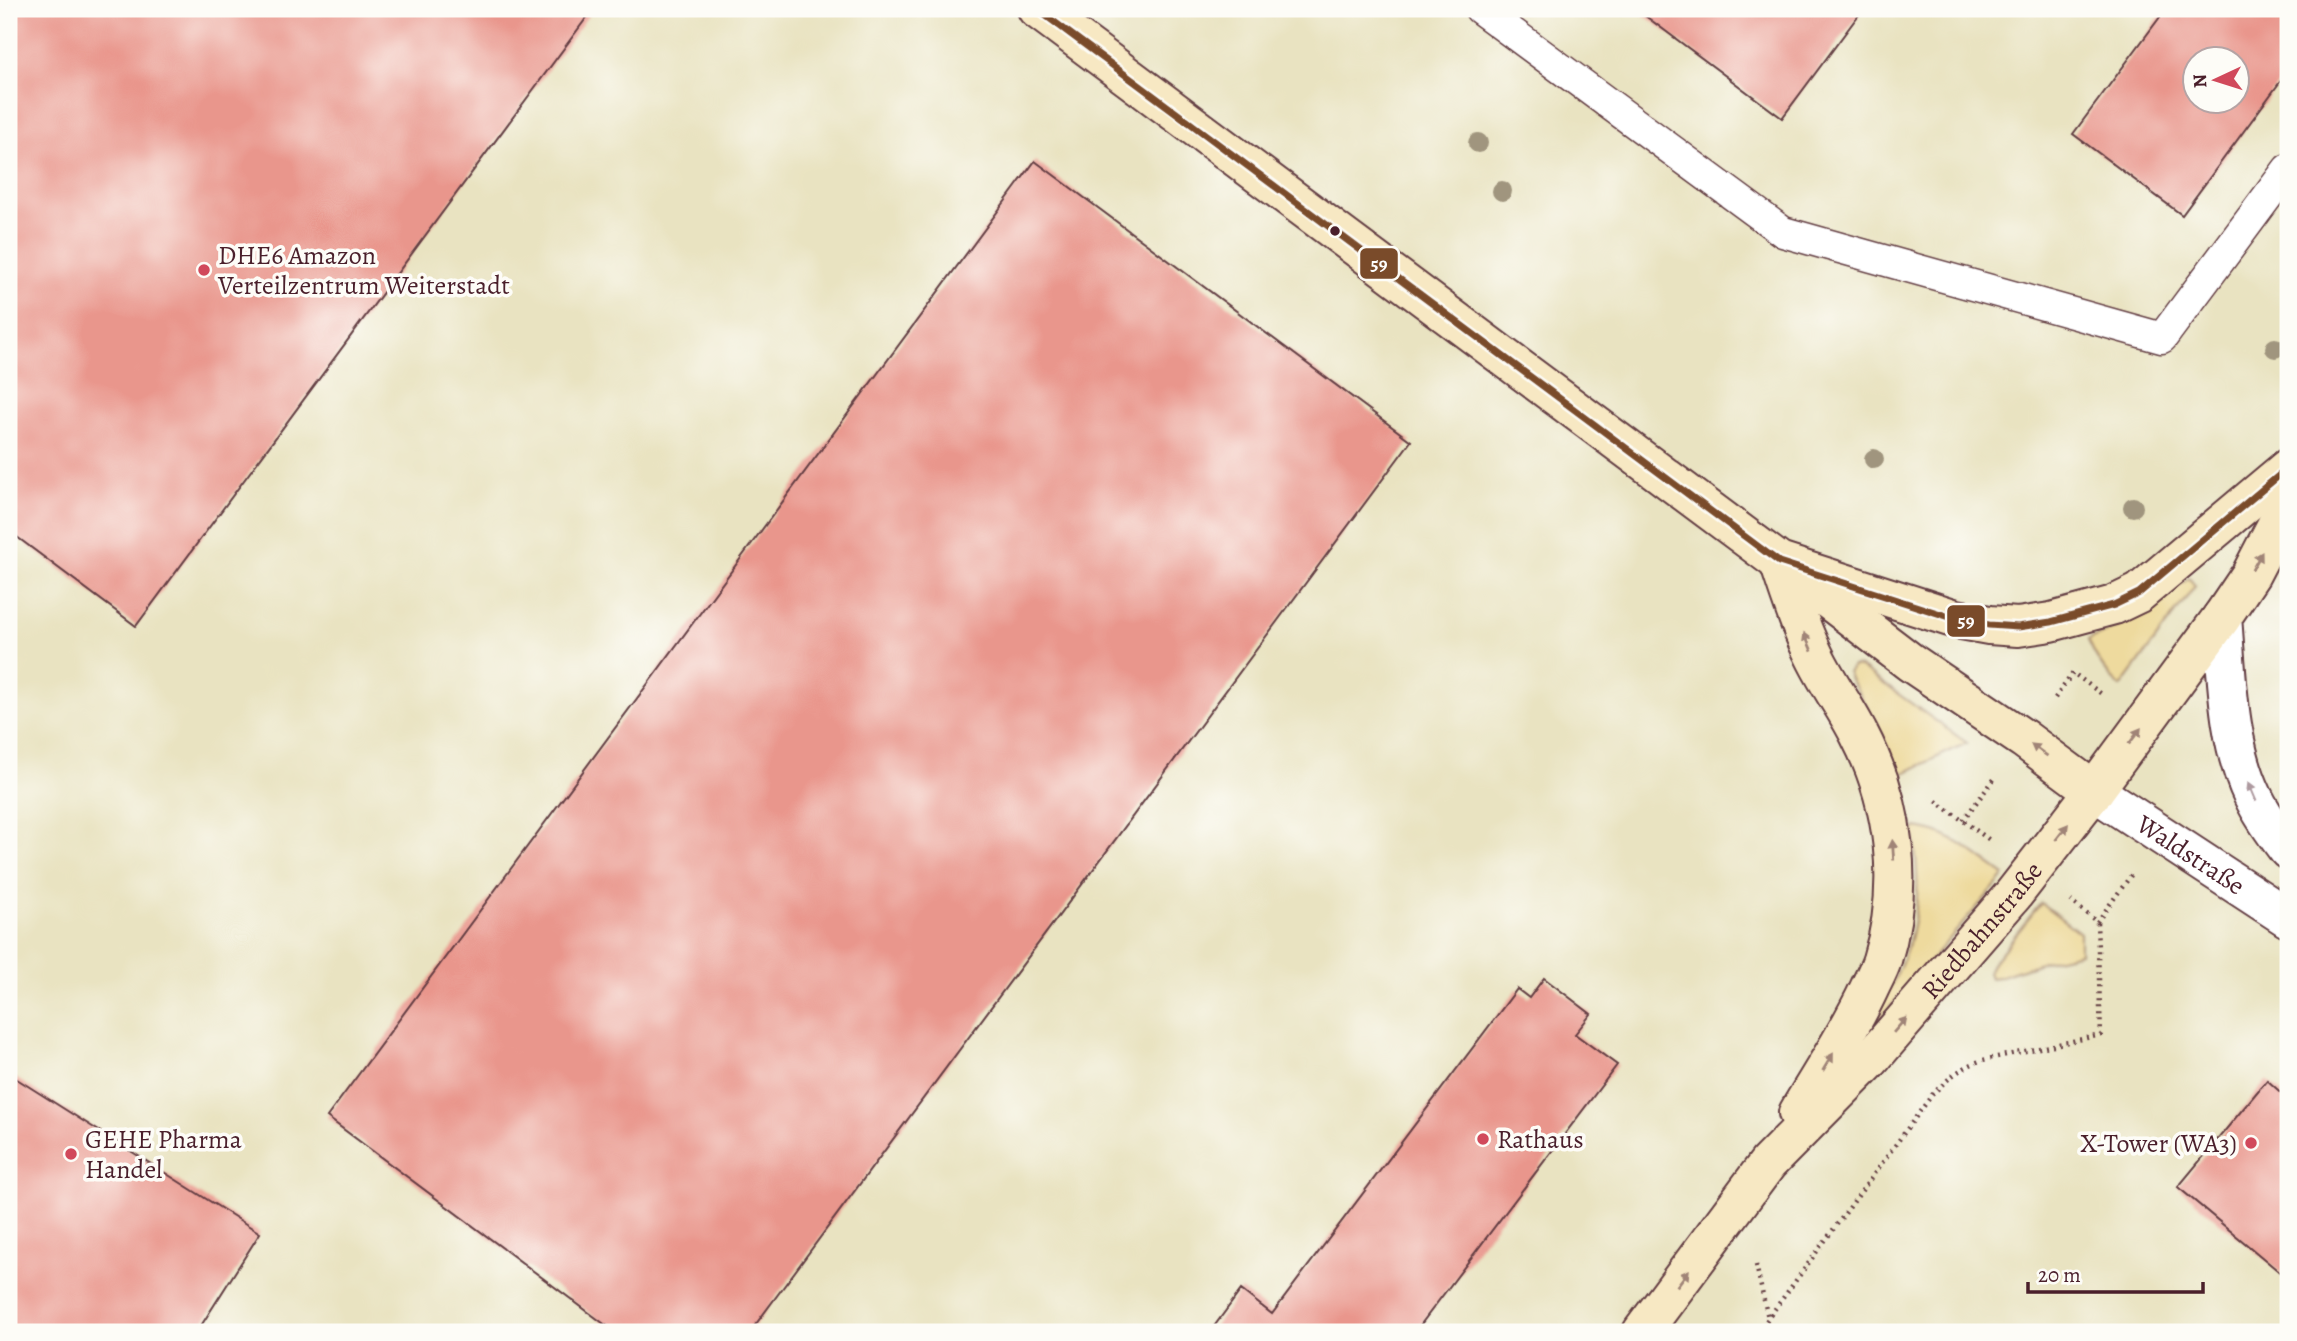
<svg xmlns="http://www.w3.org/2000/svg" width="2297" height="1341" viewBox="0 0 2297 1341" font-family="Alegreya,serif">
<rect width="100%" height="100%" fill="#fdfcf7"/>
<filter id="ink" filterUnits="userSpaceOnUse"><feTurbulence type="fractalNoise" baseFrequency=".0143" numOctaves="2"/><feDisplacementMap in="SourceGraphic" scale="14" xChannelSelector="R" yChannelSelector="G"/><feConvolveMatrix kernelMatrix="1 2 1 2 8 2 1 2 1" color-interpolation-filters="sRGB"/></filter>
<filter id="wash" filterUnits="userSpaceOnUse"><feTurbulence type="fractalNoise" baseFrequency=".00686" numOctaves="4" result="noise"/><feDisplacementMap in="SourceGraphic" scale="28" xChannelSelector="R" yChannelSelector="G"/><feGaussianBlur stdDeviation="1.57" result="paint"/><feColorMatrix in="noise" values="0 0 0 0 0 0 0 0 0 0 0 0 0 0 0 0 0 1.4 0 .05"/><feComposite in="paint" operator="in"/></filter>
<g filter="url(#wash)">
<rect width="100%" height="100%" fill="#e9e3c1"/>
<path fill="#eeda9e" stroke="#9c7c64" stroke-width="2" d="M2189,578L2195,586L2121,687C2106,674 2096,659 2088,640L2135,619Z
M1853,666L1860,667L1967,743L1900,775L1876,721L1850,679L1848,673Z
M1913,828C1948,829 1978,857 2005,875L1866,1035C1885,996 1909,959 1915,915C1920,887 1916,857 1913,828Z
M2041,903L2080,933V953L2043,962L1999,977L1990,978L1988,972L1992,964Z"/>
<g id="blocks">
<path fill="#e9968c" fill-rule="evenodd" d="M9,9H593L136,626L9,531Z
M1636,9H1863L1782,118Z
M2166,9H2288V71L2182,215L2073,134ZM2196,60H2238V102H2196Z
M1035,161L1411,441L750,1332H615L327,1117Z
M1544,978L1591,1014L1575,1034L1617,1065L1415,1332H1210L1241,1290L1272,1314L1517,989L1529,998Z
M9,1074L260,1233L197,1332H9Z
M2267,1080L2288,1099V1279L2178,1187Z"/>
</g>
</g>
<g filter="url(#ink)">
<use href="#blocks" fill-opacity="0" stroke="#623c42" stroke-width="2"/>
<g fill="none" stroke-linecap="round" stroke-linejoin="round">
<defs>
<path id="service" d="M1480,9L1783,232L2162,338L2288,169"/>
<g id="tertiary">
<path d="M2222,617C2227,675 2227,742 2253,796C2262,815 2275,833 2288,850"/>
<path id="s1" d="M2094,791L2288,918"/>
</g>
<g id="secondary">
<path d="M1037,9L1779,562L1956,619L1989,625L2018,627L2051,622L2114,605L2139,593L2288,468"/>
<path d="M1779,562C1789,592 1798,622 1812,651C1825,680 1845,706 1859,734C1895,803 1905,886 1882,960C1879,970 1873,980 1869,989C1849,1032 1822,1072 1798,1113"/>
<path d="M1800,578L1910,662L2024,739L2094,791"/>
<path id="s2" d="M1642,1332L1768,1163L1870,1060L2013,895L2094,791L2222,617L2251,574L2288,503"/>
</g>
</defs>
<use href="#service" stroke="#623c42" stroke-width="33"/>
<use href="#tertiary" stroke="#623c42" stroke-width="42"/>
<use href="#secondary" stroke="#623c42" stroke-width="42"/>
<path stroke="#623c42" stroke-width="4.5" stroke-dasharray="2 5" stroke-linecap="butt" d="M2055,698L2073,673L2103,695
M1936,801L1991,841
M1963,820L1995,778
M2097,922L2132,874
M1756,1265L1768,1318
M1758,1332L1932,1095C1948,1078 1961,1067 1983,1060L2101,1035L2097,922L2071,901"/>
<use href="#service" stroke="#fff" stroke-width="30"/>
<use href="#tertiary" stroke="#fff" stroke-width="38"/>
<use href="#secondary" stroke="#f7e8c3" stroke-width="38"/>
<defs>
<path id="bus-1" d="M1037,9L1779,562L1956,619L1989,625L2018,627L2051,622L2114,605L2139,593L2288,468"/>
</defs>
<use href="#bus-1" stroke="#fdfcf7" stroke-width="12"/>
<use href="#bus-1" stroke="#7a4b2a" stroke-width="7"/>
</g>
<g fill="#a0957e">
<circle cx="1478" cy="143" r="10"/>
<circle cx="1502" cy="191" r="10"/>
<circle cx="2275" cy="348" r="10"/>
<circle cx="1874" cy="459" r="10"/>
<circle cx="2133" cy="507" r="10"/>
</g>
<defs><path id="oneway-solid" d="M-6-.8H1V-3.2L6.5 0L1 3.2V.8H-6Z" transform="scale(1.75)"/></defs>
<g fill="#a08477">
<use href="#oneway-solid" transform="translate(2257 561) rotate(-61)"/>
<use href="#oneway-solid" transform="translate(1808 642) rotate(-113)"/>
<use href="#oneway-solid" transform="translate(2135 736) rotate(-53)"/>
<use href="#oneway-solid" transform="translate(2039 750) rotate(-144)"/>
<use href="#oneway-solid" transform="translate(2062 832) rotate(-52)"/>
<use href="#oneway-solid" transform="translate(1893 850) rotate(-94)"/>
<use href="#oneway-solid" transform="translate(1900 1025) rotate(-49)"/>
<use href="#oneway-solid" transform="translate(1828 1062) rotate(-59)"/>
<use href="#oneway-solid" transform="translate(1683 1278) rotate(-53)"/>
</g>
<use fill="#ae9aa0" href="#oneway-solid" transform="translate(2252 792) rotate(-113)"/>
</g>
<circle fill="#4a1f2b" stroke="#fdfcf7" stroke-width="2.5" cx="1335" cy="231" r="6"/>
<g fill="#d1495b" stroke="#fdfcf7" stroke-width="2.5">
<circle cx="204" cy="270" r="7"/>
<circle cx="1483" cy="1139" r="7"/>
<circle cx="2251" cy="1143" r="7"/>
<circle cx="71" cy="1154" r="7"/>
</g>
<g text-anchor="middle" stroke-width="7" stroke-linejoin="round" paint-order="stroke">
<g font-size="26" fill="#4a1f2b" stroke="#fdfcf7" text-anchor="start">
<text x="218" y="264">DHE6 Amazon<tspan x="218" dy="30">Verteilzentrum Weiterstadt</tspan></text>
<text x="85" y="1148">GEHE Pharma<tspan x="85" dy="30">Handel</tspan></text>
<text x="1497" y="1148">Rathaus</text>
<text x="2237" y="1152" text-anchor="end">X-Tower (WA3)</text>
</g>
<g font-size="26" fill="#4a1f2b" stroke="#fdfcf7">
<text dy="9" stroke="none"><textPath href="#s1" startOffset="116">Waldstraße</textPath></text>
<text dy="9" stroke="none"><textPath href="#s2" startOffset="527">Riedbahnstraße</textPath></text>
</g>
</g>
<g stroke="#fdfcf7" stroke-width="2.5">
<rect x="1359" y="247" width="40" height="33" rx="7" fill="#7a4b2a"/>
<rect x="1946" y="604" width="40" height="34" rx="7" fill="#7a4b2a"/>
</g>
<g font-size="19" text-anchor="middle" font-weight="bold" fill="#fff">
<text x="1379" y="270">59</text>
<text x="1966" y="627">59</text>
</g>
<rect width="2297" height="1341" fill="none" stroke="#fdfcf7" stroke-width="35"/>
<g transform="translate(2216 80) rotate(266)"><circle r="33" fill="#fdfcf7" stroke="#b5a4a5" stroke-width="2"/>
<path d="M0-5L12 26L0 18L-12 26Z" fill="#d1495b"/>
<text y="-10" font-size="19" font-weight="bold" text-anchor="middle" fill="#4a1f2b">N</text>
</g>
<path d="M2028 1282v10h175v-10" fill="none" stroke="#4a1f2b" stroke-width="3.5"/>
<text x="2038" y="1282" font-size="21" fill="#4a1f2b" stroke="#fdfcf7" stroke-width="5" paint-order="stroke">20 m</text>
</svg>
